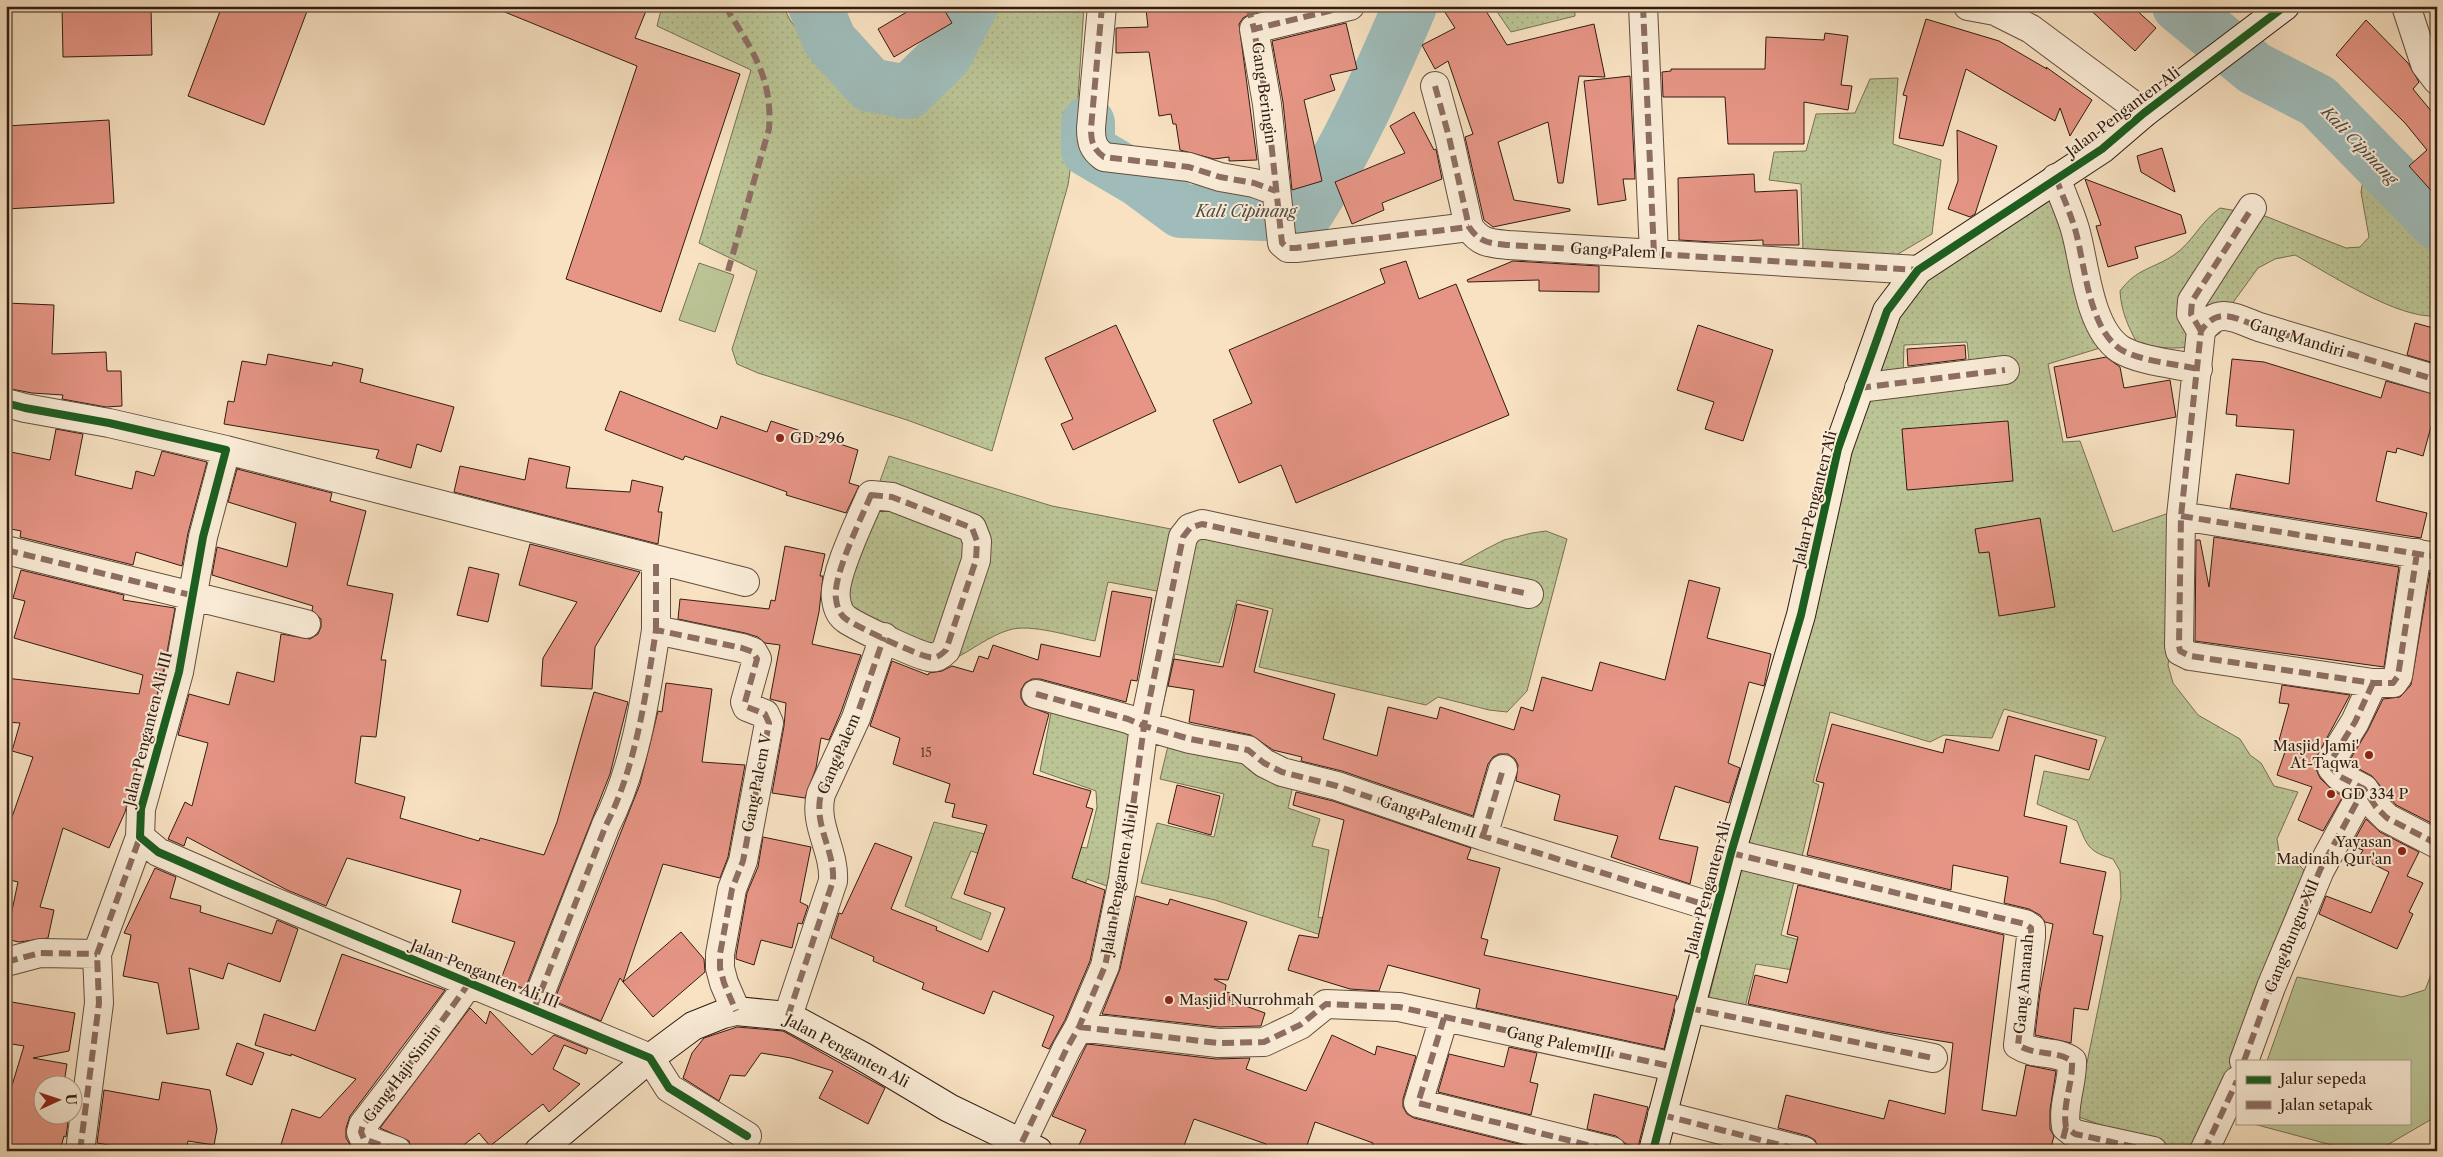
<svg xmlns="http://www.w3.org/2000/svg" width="2443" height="1157" viewBox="0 0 2443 1157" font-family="'Libre Caslon Text',serif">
<defs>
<pattern id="grass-dots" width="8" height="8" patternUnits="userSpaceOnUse" patternTransform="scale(1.25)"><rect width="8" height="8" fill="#bbc495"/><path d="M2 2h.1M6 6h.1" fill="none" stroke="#a1a87f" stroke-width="1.8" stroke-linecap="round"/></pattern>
</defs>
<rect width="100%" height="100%" fill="#f8e2c2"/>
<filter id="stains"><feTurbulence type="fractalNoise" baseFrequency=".004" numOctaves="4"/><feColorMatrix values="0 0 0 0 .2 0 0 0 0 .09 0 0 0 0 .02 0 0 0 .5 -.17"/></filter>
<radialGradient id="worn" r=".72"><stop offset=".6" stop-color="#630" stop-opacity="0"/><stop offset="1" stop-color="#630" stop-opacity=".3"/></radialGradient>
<path fill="url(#grass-dots)" stroke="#767054" d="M662,6H783L790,20L841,87L904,107L960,70L992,6H1084L1076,129L1068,185L992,451L907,420L758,373L737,364L732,349L757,271L699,243L751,70L657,26Z
M1493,6H1575V16L1511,32Z
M1898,78L1893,144L1941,160L1932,234L1893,257L1803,251L1801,184L1769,180L1774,152L1806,151L1816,114L1855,113L1870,79Z
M2376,176L2437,244V316C2397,319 2330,274 2295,255L2275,259L2258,268L2224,315L2220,333C2194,352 2168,350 2137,343C2128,326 2121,311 2120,291C2137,268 2153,269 2174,255C2193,242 2200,222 2220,208L2265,216L2346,248L2360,247L2369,237L2361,192L2363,180Z
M2059,184L2116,343L2048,364L2063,442L2080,441L2113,532L2175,511L2174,623L2168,665L2173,683L2198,715L2240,739L2250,755L2261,763L2274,786L2298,792L2277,839L2280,857L2298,864L2304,870V879L2210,1121L2195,1149L2173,1151L2076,1116L2121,897L2120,871L2113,859C2087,851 2087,845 2077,821L2037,804L2044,771L2089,780L2106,737L2004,709L1992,738L1944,735L1930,742L1830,712L1813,782L1819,785L1800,865L1745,854L1861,391L1970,369L1967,342L1904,345L1903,377L1865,383L1900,279Z
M889,456L1052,506L1321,558L1449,570L1486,549L1504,540L1532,533L1546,531L1567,539L1527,691L1507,712L1489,710L1438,697L1426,705L1259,667L1273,609L1237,600L1219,663L1175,654L1159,721L1138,705L1137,692L1157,591L1108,582L1095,641C1072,637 1031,623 1009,630C989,636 972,650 954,659L834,628L832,615Z
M1053,702L1109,717L1134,739L1121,891L1087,879L1069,925L1053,878L971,851L951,898L991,913L981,940L905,906L934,822L989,835L1087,848L1097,807L1096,791L1040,771Z
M1169,742L1244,751L1294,781L1288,808L1320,819L1312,846L1329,850L1318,917L1353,926L1348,944L1215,900L1141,883L1157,823L1214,837L1224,794L1160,779Z
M1744,859L1796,873L1781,935L1846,953L1842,978L1756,964L1743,1015L1706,1009Z"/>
<path fill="#bbc495" stroke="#767054" d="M699,263L734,275L715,332L679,320Z
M2437,960V1116L2377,1151H2354L2250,1123H2409V1061H2267L2297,977L2402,997L2425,990Z"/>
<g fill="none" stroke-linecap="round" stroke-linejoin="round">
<path stroke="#9fbcba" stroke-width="54" d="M815,6L830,41L870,85L908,92L944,57L971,6
M2179,6L2254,68L2318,101L2437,223
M1088,123V150L1139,180L1181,211L1265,214L1308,211C1350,144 1379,78 1410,6"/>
</g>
<path fill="#e69585" stroke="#311c12" d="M62,6H151L152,55L63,57Z
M222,6H309L264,125L188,96Z
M490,6H648L635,38L740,74L661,312L566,279L637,66Z
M917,6H942L952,23L894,57L878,29Z
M1181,6H1282L1250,14L1243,18L1239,24L1257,160L1229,161V157L1214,159L1180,150L1176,124H1173L1171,114L1159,116L1149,52L1116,53V28L1148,27L1146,9Z
M1441,6H1483L1507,45L1594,24L1605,77L1579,76L1563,183H1558L1548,122L1498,142L1514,200L1570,209V211L1493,227L1484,220L1465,137L1473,134L1448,61L1435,69L1422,45L1455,28Z
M2086,6H2132L2156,28L2135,51Z
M1926,19L1999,41L2047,69L2046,67L2092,100L2070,136L2060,108L2055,121L1966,69L1943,146L1899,138L1907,96L1903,95Z
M2366,20L2408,63L2419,82L2413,89L2437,118V197L2409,166L2427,150L2405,123L2336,55Z
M1346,23L1357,69L1330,75L1335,90L1304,100L1322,181L1292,190L1283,102L1272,41Z
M1825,33L1848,36L1841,85L1852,86L1848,110L1804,102V144H1728L1725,97H1663L1662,72L1671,71V69H1765L1766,37L1824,40Z
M1630,76L1635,179H1623L1626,200L1598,205L1584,81Z
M1414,112L1434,150L1436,149L1442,179L1382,203L1384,210L1352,224L1335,182L1405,153L1390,126Z
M109,120L114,203L6,209V126Z
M1957,130L1997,146L1975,214L1970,217L1948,209L1958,181Z
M2162,148L2175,192L2141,172L2137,156Z
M1754,174L1755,192L1797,190L1799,245H1763V240L1713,242L1679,240L1678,178Z
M2085,179L2181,215L2186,233L2135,247L2138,258L2108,267L2096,226L2101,225Z
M1406,261L1419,299L1456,284L1509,415L1296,503L1281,465L1239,483L1213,420L1252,403L1229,350L1385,283L1380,269Z
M1513,261L1599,266V292L1539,291V280L1468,282L1467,280Z
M6,303L54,305L52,354L106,352L107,371H121L122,406L106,407L62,399L63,395L32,393L6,388Z
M2415,323L2437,329V364L2407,355Z
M1116,325L1156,411L1073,450L1061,424L1073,419L1045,358Z
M1698,325L1773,350L1743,441L1705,429L1714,402L1677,390Z
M1965,345L1966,359L1908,366L1907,349Z
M268,354L332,366L333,362L363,369L360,382L454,407L441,452L417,444L411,468L376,458L379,450L224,424L228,401L234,402L242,361L266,365Z
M2106,357L2120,367L2124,388L2170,380L2176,417L2067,438L2054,367Z
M2232,359L2264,362L2381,398L2386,381L2437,395V405L2423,456L2397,448L2396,453L2387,451L2376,501L2427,513L2421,538L2230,508L2236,474L2289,484L2294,430L2236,426L2237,415L2226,414Z
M620,391L717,429L721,416L767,432L771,421L858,450L849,483L859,486L846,513L786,495L787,492L685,456L683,460L605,430Z
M2008,421L2013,481L1907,490L1902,429Z
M56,429L83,434L75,475L132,489L136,471L154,476L162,451L207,462L188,533L182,566L136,552L133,565L20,537L21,531L6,528V451L50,460Z
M529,458L570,467L566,488L630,492L632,480L663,487L658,512H662L658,544L454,492L460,466L525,480Z
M237,469L332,493L330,501L366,511L347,585L393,594L381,660H386L376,737L361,736L355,783L405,797L400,818L479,841L480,838L544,855L557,822L594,692L628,702L610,774L525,989L501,979L515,942L452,922L461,890L347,858L326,906L287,890L187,837L184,846L168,839L185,802L192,806L208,743L178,735L189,694L229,705L237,672L274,682L281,634L310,639L318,634L321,627V619L312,610L313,606L212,575L217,547L287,567L296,523L228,502Z
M2040,518L2055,607L1999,616L1989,552L1979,553L1975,529Z
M2214,537L2399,567L2384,667L2195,641L2196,540H2200L2209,587Z
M530,544L640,572L595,647L592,689L541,686L543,658L577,602L519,585Z
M785,546L825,554L820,576H823L819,612L812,644L861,655L841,712L829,740L821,738L816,768L805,798L772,793L784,726L786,703L770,699L780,645L765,643L758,637L745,633L678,619L680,599L769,609L771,600L775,601Z
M469,567L499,574L488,622L457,615Z
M21,570L124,595L123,600L175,608L164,669L125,812L109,848L63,828L40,907L54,910L48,938L19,942L6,939L18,882L6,879V834L33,757L12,751L20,723L6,722V678L139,694L143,675L14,638L25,601L13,598Z
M2430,572H2437V826L2396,805L2372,776L2348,763L2368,730L2383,699L2400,697L2411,685Z
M1689,580L1720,588L1707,638L1771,654L1764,686L1749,682L1728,763L1740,768L1729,803L1675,786L1659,839L1698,847L1690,884L1611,857L1618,836L1554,820L1560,795L1516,781L1518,765L1515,759L1508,754H1499L1493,757L1488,764L1473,816L1342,771L1301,761L1302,757L1273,750L1251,735L1189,722L1194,690L1168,686L1174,659L1223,667L1237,604L1268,611L1254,672L1335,694L1323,739L1377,756L1388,707L1437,719L1440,707L1514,730L1521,707L1533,711L1542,677L1592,691L1600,662L1665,680Z
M1112,591L1152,598L1137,681L1131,680L1126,702L1040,679H1032L1025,683L1021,690V698L1025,705L1049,714L1033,774L1091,791L1086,807L1093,809L1072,878L1105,890L1090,961L1065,1020L1049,1049L1042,1046L1054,1016L993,991L984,1014L922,989L924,983L873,961L874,957L831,938L839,913L842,914L875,843L912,857L891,909L937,927L936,930L988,952L1005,908L964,894L987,825L952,817L955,804L945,802L950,784L893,764L900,738L870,726L892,661L928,675L929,673L942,671L952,666L973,672L979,656L988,659L993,645L1038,660L1041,644L1100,657Z
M666,683L712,689L702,762L745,765L728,857L720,878L663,864L623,982L620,978L601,1021L554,1001L640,784L658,711L662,712Z
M2282,685L2350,695L2316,758V769L2320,778L2332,790L2343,796L2323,831L2298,820L2312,787L2277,775L2287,746L2278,744L2289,704L2279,703Z
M2008,716L2097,740L2089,770L2035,755L2024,816L2067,826L2060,863L2106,872L2093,934L2103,936L2088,1010L2074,1008L2071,1043L2035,1035L2040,992L2053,924L2045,922L2040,915L2029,909L2004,903L2008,877L1953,865L1951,890L1807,855L1824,783L1816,781L1832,724L1943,753L1946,739L1999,751Z
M1177,785L1220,796L1211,835L1168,823Z
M1296,792L1333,801L1471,848L1467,859L1500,868L1481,938L1488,940L1484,955L1677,996L1664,1049L1476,1008L1480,989L1388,965L1379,991L1350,989L1288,970L1299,935L1318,938L1344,820L1293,805Z
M2366,819L2380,832L2419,852L2407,876L2423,883L2409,912L2413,914L2397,949L2319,914L2326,896L2371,913L2389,872L2359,857L2363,850L2351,846Z
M763,837L811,847L800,902L808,906L802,924L798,923L792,948L761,940L754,965L736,959V955L747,893L758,867Z
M155,868L176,877L170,898L201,906L200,912L272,934L277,920L298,929L280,982L228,963L223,979L189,968L199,1029L167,1034L158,983L123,976L131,935L124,933Z
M1798,885L2004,935L1982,1110L2016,1116L2026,1065L2056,1071L2050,1110V1129L2054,1136L2050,1151H1819L1815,1140L1808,1136L1778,1128L1786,1095L1884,1119L1889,1100L1945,1114L1953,1043L1885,1032L1748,1004L1755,975L1787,983L1798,937L1787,934Z
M1136,896L1168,905L1170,899L1247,922L1228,980L1214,979L1226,985L1225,992L1231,993L1229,1000L1265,1013L1261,1026L1219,1027L1102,1014L1120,969Z
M681,932L704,959L705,972L653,1017L623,982Z
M342,954L445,990L350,1116L346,1128V1138L354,1151H279L292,1109L320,1118L356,1079L291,1054V1056L255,1045L264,1014L315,1031Z
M6,1001L75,1013L69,1051L33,1058L67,1064L64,1083L73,1084L72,1087V1084H42V1114H69L66,1137L64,1136L60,1151H6V1105L24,1046L6,1043Z
M470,1008L486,1024L490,1011L532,1055L554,1035L588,1049L586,1054L564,1045L553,1069L580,1084L549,1112L543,1104L490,1146L479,1133L456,1151H412L409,1141L380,1128Z
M737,1027L783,1031L885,1088L868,1124L819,1098L833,1071L791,1058L761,1053L745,1076L730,1075L719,1101L683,1078L692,1053L704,1038Z
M1332,1035L1375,1055L1377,1046L1416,1056L1403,1099V1107L1407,1114L1414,1118L1523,1145L1521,1151H1371L1373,1143L1315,1122L1305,1151H1266V1144L1194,1119L1182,1151H1092L1079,1145L1086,1130L1052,1116L1087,1044L1216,1059L1250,1058L1246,1069L1306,1091Z
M237,1043L264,1053L252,1085L226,1075Z
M1509,1047L1537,1053L1530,1082L1538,1084L1531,1115L1438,1092L1449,1054L1504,1067Z
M162,1082L210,1090L217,1129L214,1145L188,1141L186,1151H127V1148L97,1143L104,1090L159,1100Z
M1594,1094L1648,1107L1638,1147L1626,1144L1616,1136L1587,1129Z"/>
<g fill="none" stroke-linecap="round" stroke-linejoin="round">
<defs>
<path id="street" d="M1102,6L1091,128C1091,142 1093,149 1104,157L1189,167L1220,177L1254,183L1276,191
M1350,6L1254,29L1267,104L1282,243L1288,248H1296L1469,227
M1643,6L1654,254
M1968,6L1995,11L2031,29L2144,113
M2406,6L2425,64L2437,80
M1435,86L1449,137L1469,227C1480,243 1489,243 1508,245L1918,270
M2056,178C2062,195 2070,212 2075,229C2085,263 2088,327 2120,349C2139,361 2176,364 2198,369
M2201,331L2191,314L2192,301L2252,208
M1859,388L2005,370
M6,403L25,408L109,423L226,450L203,537L179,672L141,809L140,837L158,852L229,883L650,1058L669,1088L747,1136
M226,450L745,582
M871,495L892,497L972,528L977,541L976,560L946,650C941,655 936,659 929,657C917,655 857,627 846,619C840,615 837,607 836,599C832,577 861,519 871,495Z
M2181,516L2437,557
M6,550L306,624
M2417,553L2398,676L2393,683H2373L2190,656L2180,651L2179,646L2181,516L2201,331C2218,306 2235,318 2259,327L2437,380
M656,630V560
M2373,683L2355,722L2332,759V768L2339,776L2364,789L2376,807L2387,818L2437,844
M1036,694L1128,719L1144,726L1190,739L1248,750L1264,763L1282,772L1337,786L1483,836L1716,908
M1483,836L1503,769
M1731,853L2025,924L2031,928V937L2018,1045C2035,1056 2056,1050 2072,1061C2073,1083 2062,1105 2066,1127L2075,1134L2153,1151
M6,962L40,953L97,954
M1689,1008L1933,1058
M534,1009L606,825C636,767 646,694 656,630L742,648L753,652L757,659L745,702L747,707L765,714L769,723L743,861L732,889L720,954V968L724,983L736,1011
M788,1016L833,881C835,850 813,825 821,794L856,718L884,637
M1444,1018L1418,1103L1612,1151
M1079,1027L1218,1043L1264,1042L1300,1025L1326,1004L1399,1007L1674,1067
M2244,1061L2271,987L2320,870L2364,789
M1662,1115L1804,1151
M1022,1142L1067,1048L1079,1027L1105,966L1123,879L1144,726L1183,537L1190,528L1202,524L1529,594
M80,1151L99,1003L97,954L140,837
M397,1151L364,1139L361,1132L363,1125C400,1078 435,1031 469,983
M2204,1151L2237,1081"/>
<path id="secondary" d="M539,1151L650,1058L693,1026L723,1014L736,1011L788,1016L862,1056L949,1108L1038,1151
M1653,1151L1731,853L1801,615L1838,449L1887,311L1918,270L2102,149L2144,113L2285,6"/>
</defs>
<use href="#street" stroke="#634e3e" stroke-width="30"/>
<use href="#secondary" stroke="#311c12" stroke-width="30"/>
<use href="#street" stroke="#faecd7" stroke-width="28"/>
<use href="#secondary" stroke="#faecd7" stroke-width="28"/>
<path stroke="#8d6e63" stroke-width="6" stroke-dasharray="12 6" stroke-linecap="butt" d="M725,6C751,48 773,78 769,129L728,271
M1102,6L1091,128C1091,142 1093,149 1104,157L1189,167L1220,177L1254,183L1276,191
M1248,6L1254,29
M1350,6L1254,29L1267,104L1282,243L1288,248H1296L1469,227
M1643,6L1654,254
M1435,86L1449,137L1469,227C1480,243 1489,243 1508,245L1918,270
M2056,178C2062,195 2070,212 2075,229C2085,263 2088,327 2120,349C2139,361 2176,364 2198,369
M2201,331L2191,314L2192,301L2252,208
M1859,388L2005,370
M871,495L892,497L972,528L977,541L976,560L946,650C941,655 936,659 929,657C917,655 857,627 846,619C840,615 837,607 836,599C832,577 861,519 871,495Z
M2181,516L2437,557
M6,550L191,595
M2417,553L2398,676L2393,683H2373L2190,656L2180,651L2179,646L2181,516L2201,331C2218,306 2235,318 2259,327L2437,380
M2432,556L2437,539
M656,630V560
M2373,683L2355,722L2332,759V768L2339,776L2364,789L2376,807L2387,818L2437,844
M1036,694L1128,719L1144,726L1190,739L1248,750L1264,763L1282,772L1337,786L1483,836L1716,908
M1483,836L1503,769
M1731,853L2025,924L2031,928V937L2018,1045C2035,1056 2056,1050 2072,1061C2073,1083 2062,1105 2066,1127L2075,1134L2153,1151
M6,962L40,953L97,954
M1689,1008L1933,1058
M534,1009L606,825C636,767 646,694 656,630L742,648L753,652L757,659L745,702L747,707L765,714L769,723L743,861L732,889L720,954V968L724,983L736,1011
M788,1016L833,881C835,850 813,825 821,794L856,718L884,637
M1444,1018L1418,1103L1612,1151
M1079,1027L1218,1043L1264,1042L1300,1025L1326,1004L1399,1007L1674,1067
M2244,1061L2271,987L2320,870L2364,789
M1662,1115L1804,1151
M2066,1127L2063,1139L2067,1151
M1022,1142L1067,1048L1079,1027L1105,966L1123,879L1144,726L1183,537L1190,528L1202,524L1529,594
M80,1151L99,1003L97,954L140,837
M397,1151L364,1139L361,1132L363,1125C400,1078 435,1031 469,983
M2204,1151L2237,1081"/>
<defs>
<path id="cycleway" d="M6,403L25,408L109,423L226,450L203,537L179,672L141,809L140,837L158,852L229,883L650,1058L669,1088L747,1136
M1653,1151L1731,853L1801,615L1838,449L1887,311L1918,270L2102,149L2144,113L2285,6"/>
</defs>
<use href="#cycleway" stroke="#faecd7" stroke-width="11"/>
<use href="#cycleway" stroke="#1b5e20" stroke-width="8"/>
</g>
<g fill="#8f2418" stroke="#faecd7" stroke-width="2">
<circle cx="780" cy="438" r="5"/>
<circle cx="2369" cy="755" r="5"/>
<circle cx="2331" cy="794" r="5"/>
<circle cx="2402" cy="851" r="5"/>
<circle cx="1169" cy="1000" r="5"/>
</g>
<g text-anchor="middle" stroke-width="4" stroke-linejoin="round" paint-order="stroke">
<g font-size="12" fill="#5e3a2f">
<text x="926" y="757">15</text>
</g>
<g font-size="15" fill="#311c12" stroke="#faecd7">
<text transform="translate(1264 93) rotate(82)" y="5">Gang Beringin</text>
<text transform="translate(2123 112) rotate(-37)" y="5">Jalan Penganten Ali</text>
<text transform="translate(1618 251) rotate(3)" y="5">Gang Palem I</text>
<text transform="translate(2297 338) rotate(17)" y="5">Gang Mandiri</text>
<text transform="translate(1815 498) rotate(-76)" y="5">Jalan Penganten Ali</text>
<text transform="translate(148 729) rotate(-76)" y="5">Jalan Penganten Ali III</text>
<text transform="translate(839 754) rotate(-67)" y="5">Gang Palem</text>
<text transform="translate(757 783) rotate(-79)" y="5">Gang Palem V</text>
<text transform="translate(1428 817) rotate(19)" y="5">Gang Palem II</text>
<text transform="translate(1120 879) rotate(-80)" y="5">Jalan Penganten Ali II</text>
<text transform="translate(1708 888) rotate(-75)" y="5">Jalan Penganten Ali</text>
<text transform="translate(2292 936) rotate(-68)" y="5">Gang Bungur XII</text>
<text transform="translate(485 974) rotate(22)" y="5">Jalan Penganten Ali III</text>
<text transform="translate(2024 984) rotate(-85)" y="5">Gang Amanah</text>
<text transform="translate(1559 1043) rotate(12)" y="5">Gang Palem III</text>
<text transform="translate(847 1051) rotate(28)" y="5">Jalan Penganten Ali</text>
<text transform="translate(402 1074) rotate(-53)" y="5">Gang Haji Simin</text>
</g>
<g font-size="15" fill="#311c12" stroke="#faecd7" text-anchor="start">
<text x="790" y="443">GD 296</text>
<text x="2359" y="751" text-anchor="end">Masjid Jami'<tspan x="2359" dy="17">At-Taqwa</tspan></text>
<text x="2341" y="799">GD 334 P</text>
<text x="2392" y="847" text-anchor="end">Yayasan<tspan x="2392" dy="17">Madinah Qur'an</tspan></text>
<text x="1179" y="1005">Masjid Nurrohmah</text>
</g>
<g font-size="16" font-style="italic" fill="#524c44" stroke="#faecd7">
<text transform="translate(2360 145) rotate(46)" y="6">Kali Cipinang</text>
<text x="1246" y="217">Kali Cipinang</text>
</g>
</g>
<rect width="2443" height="1157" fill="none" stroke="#f8e2c2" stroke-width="25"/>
<rect x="8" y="8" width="2428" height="1142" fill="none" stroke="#311c12" stroke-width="2.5"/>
<rect x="12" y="12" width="2418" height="1132" fill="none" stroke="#311c12"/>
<rect x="2236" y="1060" width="175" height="65" fill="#faecd7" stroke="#aa9988"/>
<rect x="2246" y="1076" width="25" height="8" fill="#1b5e20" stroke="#aa9988"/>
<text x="2280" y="1084" font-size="15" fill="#311c12">Jalur sepeda</text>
<rect x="2246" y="1101" width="25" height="8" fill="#8d6e63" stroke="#aa9988"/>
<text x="2280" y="1110" font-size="15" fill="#311c12">Jalan setapak</text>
<g transform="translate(58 1100) rotate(87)"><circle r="24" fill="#faecd7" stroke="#aa9988"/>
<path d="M0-4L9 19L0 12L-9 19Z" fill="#8f2418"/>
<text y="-8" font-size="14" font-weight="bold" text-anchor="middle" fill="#311c12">U</text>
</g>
<rect width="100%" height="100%" filter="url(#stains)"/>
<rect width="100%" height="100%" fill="url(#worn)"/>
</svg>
